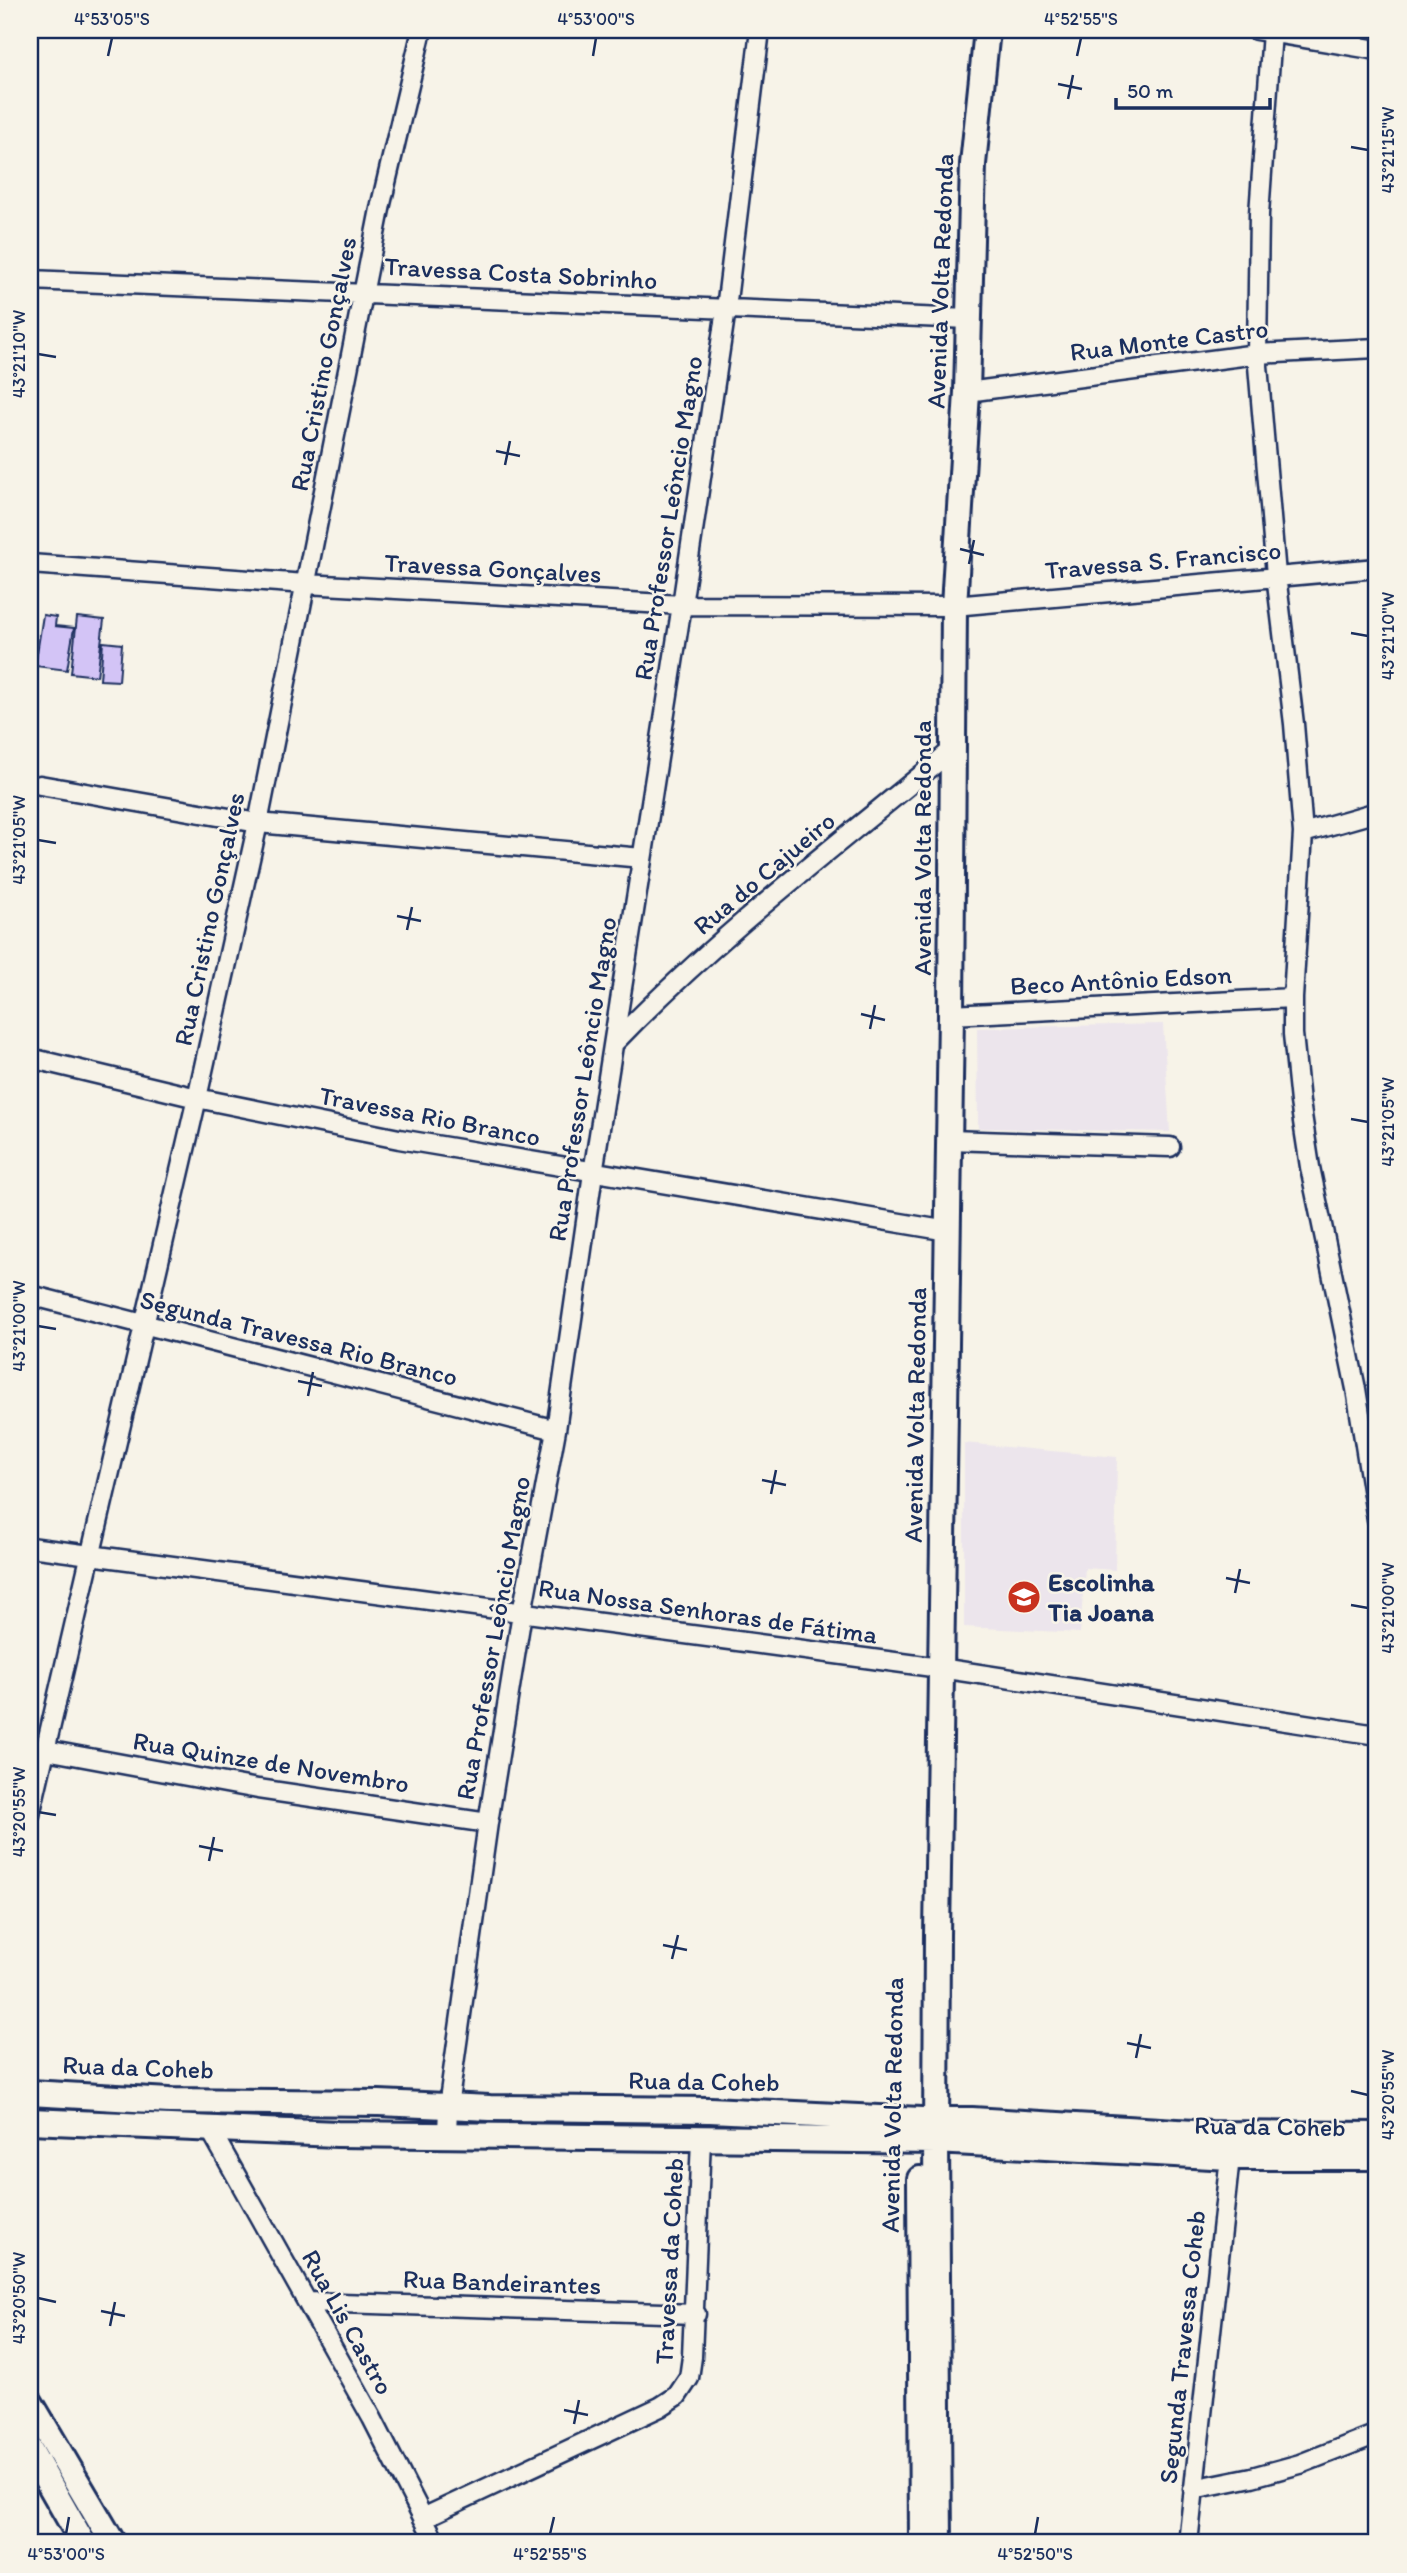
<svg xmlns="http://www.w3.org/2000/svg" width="1407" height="2573" viewBox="0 0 1407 2573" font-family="Itim,sans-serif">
<rect width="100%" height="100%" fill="#f7f3e8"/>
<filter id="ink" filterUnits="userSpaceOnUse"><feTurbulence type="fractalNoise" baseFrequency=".0143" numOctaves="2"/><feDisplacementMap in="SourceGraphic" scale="14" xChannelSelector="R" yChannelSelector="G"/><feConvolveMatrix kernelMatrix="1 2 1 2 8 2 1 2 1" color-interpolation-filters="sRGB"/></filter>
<g filter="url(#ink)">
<path fill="#ece5ec" d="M1163,1024L1170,1132L978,1128L977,1028Z
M964,1443L1117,1457L1115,1570L1085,1568L1080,1633L964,1627Z"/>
<path fill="#d3c4f6" stroke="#1b2f5e" stroke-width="2" d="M43,615L56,617L55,626L74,628L67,670L35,666Z
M77,617L104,620L97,676L71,673Z
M103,642L122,644L119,681L100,680Z"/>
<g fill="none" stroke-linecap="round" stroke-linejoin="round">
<defs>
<path id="street" d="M1256,30L1377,50
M1272,32L1259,214L1257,354L1276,575L1294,724L1303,833L1293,998V1034L1300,1102L1310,1167L1356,1389L1377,1520
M30,280L968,319
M967,392L1257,354L1377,348
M30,564L306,584L682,605L954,606L1377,568
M40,785L258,823L642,858
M1303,833L1377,812
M951,1015L1293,998
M615,1042C718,935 838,844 952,750
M30,1058L197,1098L399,1139L948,1231
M949,1140L1170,1147
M30,1295L556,1430
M30,1547L940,1668L1377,1735
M46,1750L258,1789L488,1823
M30,1815L197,1098L258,823L381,204L422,30
M210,2129L372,2418L436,2543
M447,2134L448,2107L488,1823L522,1613L556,1430L593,1173L682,605L726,309L760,30
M307,2302L696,2314
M1193,2489L1252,2477L1300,2464L1377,2434
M423,2518L660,2407L677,2396L689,2378L692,2357L701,2139
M1188,2543L1230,2157"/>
<path id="secondary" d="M30,2093L169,2101L379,2103L490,2108L710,2110L921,2120H972L1211,2134L1377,2135
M30,2121L337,2134L936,2141L1230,2157H1377
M920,2179L922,2543
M30,2402L113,2543
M30,2450L83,2543
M939,2543L936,2141L937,1935L951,1015L954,606L967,392L973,164L987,30"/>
</defs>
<use href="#street" stroke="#1b2f5e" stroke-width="23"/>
<use href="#secondary" stroke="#1b2f5e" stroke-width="30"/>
<use href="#street" stroke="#f7f3e8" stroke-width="18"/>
<use href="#secondary" stroke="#f7f3e8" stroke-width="24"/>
</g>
</g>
<path fill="none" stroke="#1b2f5e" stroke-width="2.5" d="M108,56L112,38M593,56L596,38M1077,56L1081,38M1058,84L1082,89M1068,99L1073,75M1351,147L1368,150M38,354L56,357M496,451L520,456M505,465L510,441M960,549L984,555M969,564L974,540M1351,633L1368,636M38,840L56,843M397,916L421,921M407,930L412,907M861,1014L885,1020M870,1029L875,1005M1351,1119L1368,1122M38,1326L56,1329M298,1381L322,1386M308,1396L313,1372M762,1480L786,1485M771,1494L776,1470M1226,1578L1250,1583M1235,1593L1240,1569M1351,1605L1368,1608M38,1812L56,1815M199,1846L223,1851M209,1861L214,1837M663,1945L687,1950M672,1959L678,1935M1127,2043L1151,2048M1136,2058L1141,2034M1351,2091L1368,2095M38,2298L56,2302M101,2311L125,2316M110,2326L115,2302M564,2410L588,2415M574,2424L579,2400M66,2534L69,2517M550,2534L554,2517M1035,2534L1038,2517"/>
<defs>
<symbol id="school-disc" viewBox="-11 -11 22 22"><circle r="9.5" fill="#c8321e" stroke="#f7f3e8"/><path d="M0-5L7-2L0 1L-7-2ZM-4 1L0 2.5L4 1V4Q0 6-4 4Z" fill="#fff"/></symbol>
</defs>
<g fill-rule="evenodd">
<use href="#school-disc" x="1005" y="1578" width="38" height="38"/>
</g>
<g text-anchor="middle" stroke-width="5" stroke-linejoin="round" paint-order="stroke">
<g font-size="26" fill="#1b2f5e" stroke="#f7f3e8">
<text transform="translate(521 273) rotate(3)" y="9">Travessa Costa Sobrinho</text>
<text transform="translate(940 281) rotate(-88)" y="9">Avenida Volta Redonda</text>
<text transform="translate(1169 340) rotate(-7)" y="9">Rua Monte Castro</text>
<text transform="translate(323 364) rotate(-79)" y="9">Rua Cristino Gonçalves</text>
<text transform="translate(668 518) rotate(-81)" y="9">Rua Professor Leôncio Magno</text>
<text transform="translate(1163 560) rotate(-5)" y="9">Travessa S. Francisco</text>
<text transform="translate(493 568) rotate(3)" y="9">Travessa Gonçalves</text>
<text transform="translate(922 848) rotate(-90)" y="9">Avenida Volta Redonda</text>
<text transform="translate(764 873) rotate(-40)" y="9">Rua do Cajueiro</text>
<text transform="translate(209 919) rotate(-78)" y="9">Rua Cristino Gonçalves</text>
<text transform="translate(1121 980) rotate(-3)" y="9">Beco Antônio Edson</text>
<text transform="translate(582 1079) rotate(-81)" y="9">Rua Professor Leôncio Magno</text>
<text transform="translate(430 1116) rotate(11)" y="9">Travessa Rio Branco</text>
<text transform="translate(299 1338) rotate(14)" y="9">Segunda Travessa Rio Branco</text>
<text transform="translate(915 1415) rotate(-89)" y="9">Avenida Volta Redonda</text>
<text transform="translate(708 1611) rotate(8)" y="9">Rua Nossa Senhoras de Fátima</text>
<text transform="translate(493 1638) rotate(-80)" y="9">Rua Professor Leôncio Magno</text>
<text transform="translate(271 1762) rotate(9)" y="9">Rua Quinze de Novembro</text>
<text transform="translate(138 2067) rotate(2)" y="9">Rua da Coheb</text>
<text transform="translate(704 2081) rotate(1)" y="9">Rua da Coheb</text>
<text transform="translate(892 2105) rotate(-89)" y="9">Avenida Volta Redonda</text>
<text transform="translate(1270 2126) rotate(1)" y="9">Rua da Coheb</text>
<text transform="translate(669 2261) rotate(-87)" y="9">Travessa da Coheb</text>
<text transform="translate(502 2282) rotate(2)" y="9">Rua Bandeirantes</text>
<text transform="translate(348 2322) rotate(61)" y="9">Rua Lis Castro</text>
<text transform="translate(1182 2347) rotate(-84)" y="9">Segunda Travessa Coheb</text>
</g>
<g font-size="26" font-weight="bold" fill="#1b2f5e" stroke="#f7f3e8" text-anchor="start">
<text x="1048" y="1591">Escolinha<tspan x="1048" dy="30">Tia Joana</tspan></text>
</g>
</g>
<rect width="1407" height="2573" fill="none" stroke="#f7f3e8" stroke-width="77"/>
<path d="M1116 98v10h154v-10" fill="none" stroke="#1b2f5e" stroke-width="3.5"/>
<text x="1127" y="98" font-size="21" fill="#1b2f5e" stroke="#f7f3e8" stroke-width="5" paint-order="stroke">50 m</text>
<rect x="38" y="38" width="1330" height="2496" fill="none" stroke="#1b2f5e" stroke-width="2.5"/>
<g font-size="18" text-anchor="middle" fill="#1b2f5e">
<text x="112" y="25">4°53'05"S</text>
<text x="596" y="25">4°53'00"S</text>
<text x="1081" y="25">4°52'55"S</text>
<text transform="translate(1388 150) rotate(-90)" y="6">43°21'15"W</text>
<text transform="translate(19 354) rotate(-90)" y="6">43°21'10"W</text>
<text transform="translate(1388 636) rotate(-90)" y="6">43°21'10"W</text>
<text transform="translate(19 840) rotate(-90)" y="6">43°21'05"W</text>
<text transform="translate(1388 1122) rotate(-90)" y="6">43°21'05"W</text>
<text transform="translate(19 1326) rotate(-90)" y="6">43°21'00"W</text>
<text transform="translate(1388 1608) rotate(-90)" y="6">43°21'00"W</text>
<text transform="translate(19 1812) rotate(-90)" y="6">43°20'55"W</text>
<text transform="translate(1388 2095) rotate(-90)" y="6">43°20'55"W</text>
<text transform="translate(19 2298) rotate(-90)" y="6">43°20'50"W</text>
<text x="66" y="2560">4°53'00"S</text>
<text x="550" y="2560">4°52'55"S</text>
<text x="1035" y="2560">4°52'50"S</text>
</g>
</svg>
